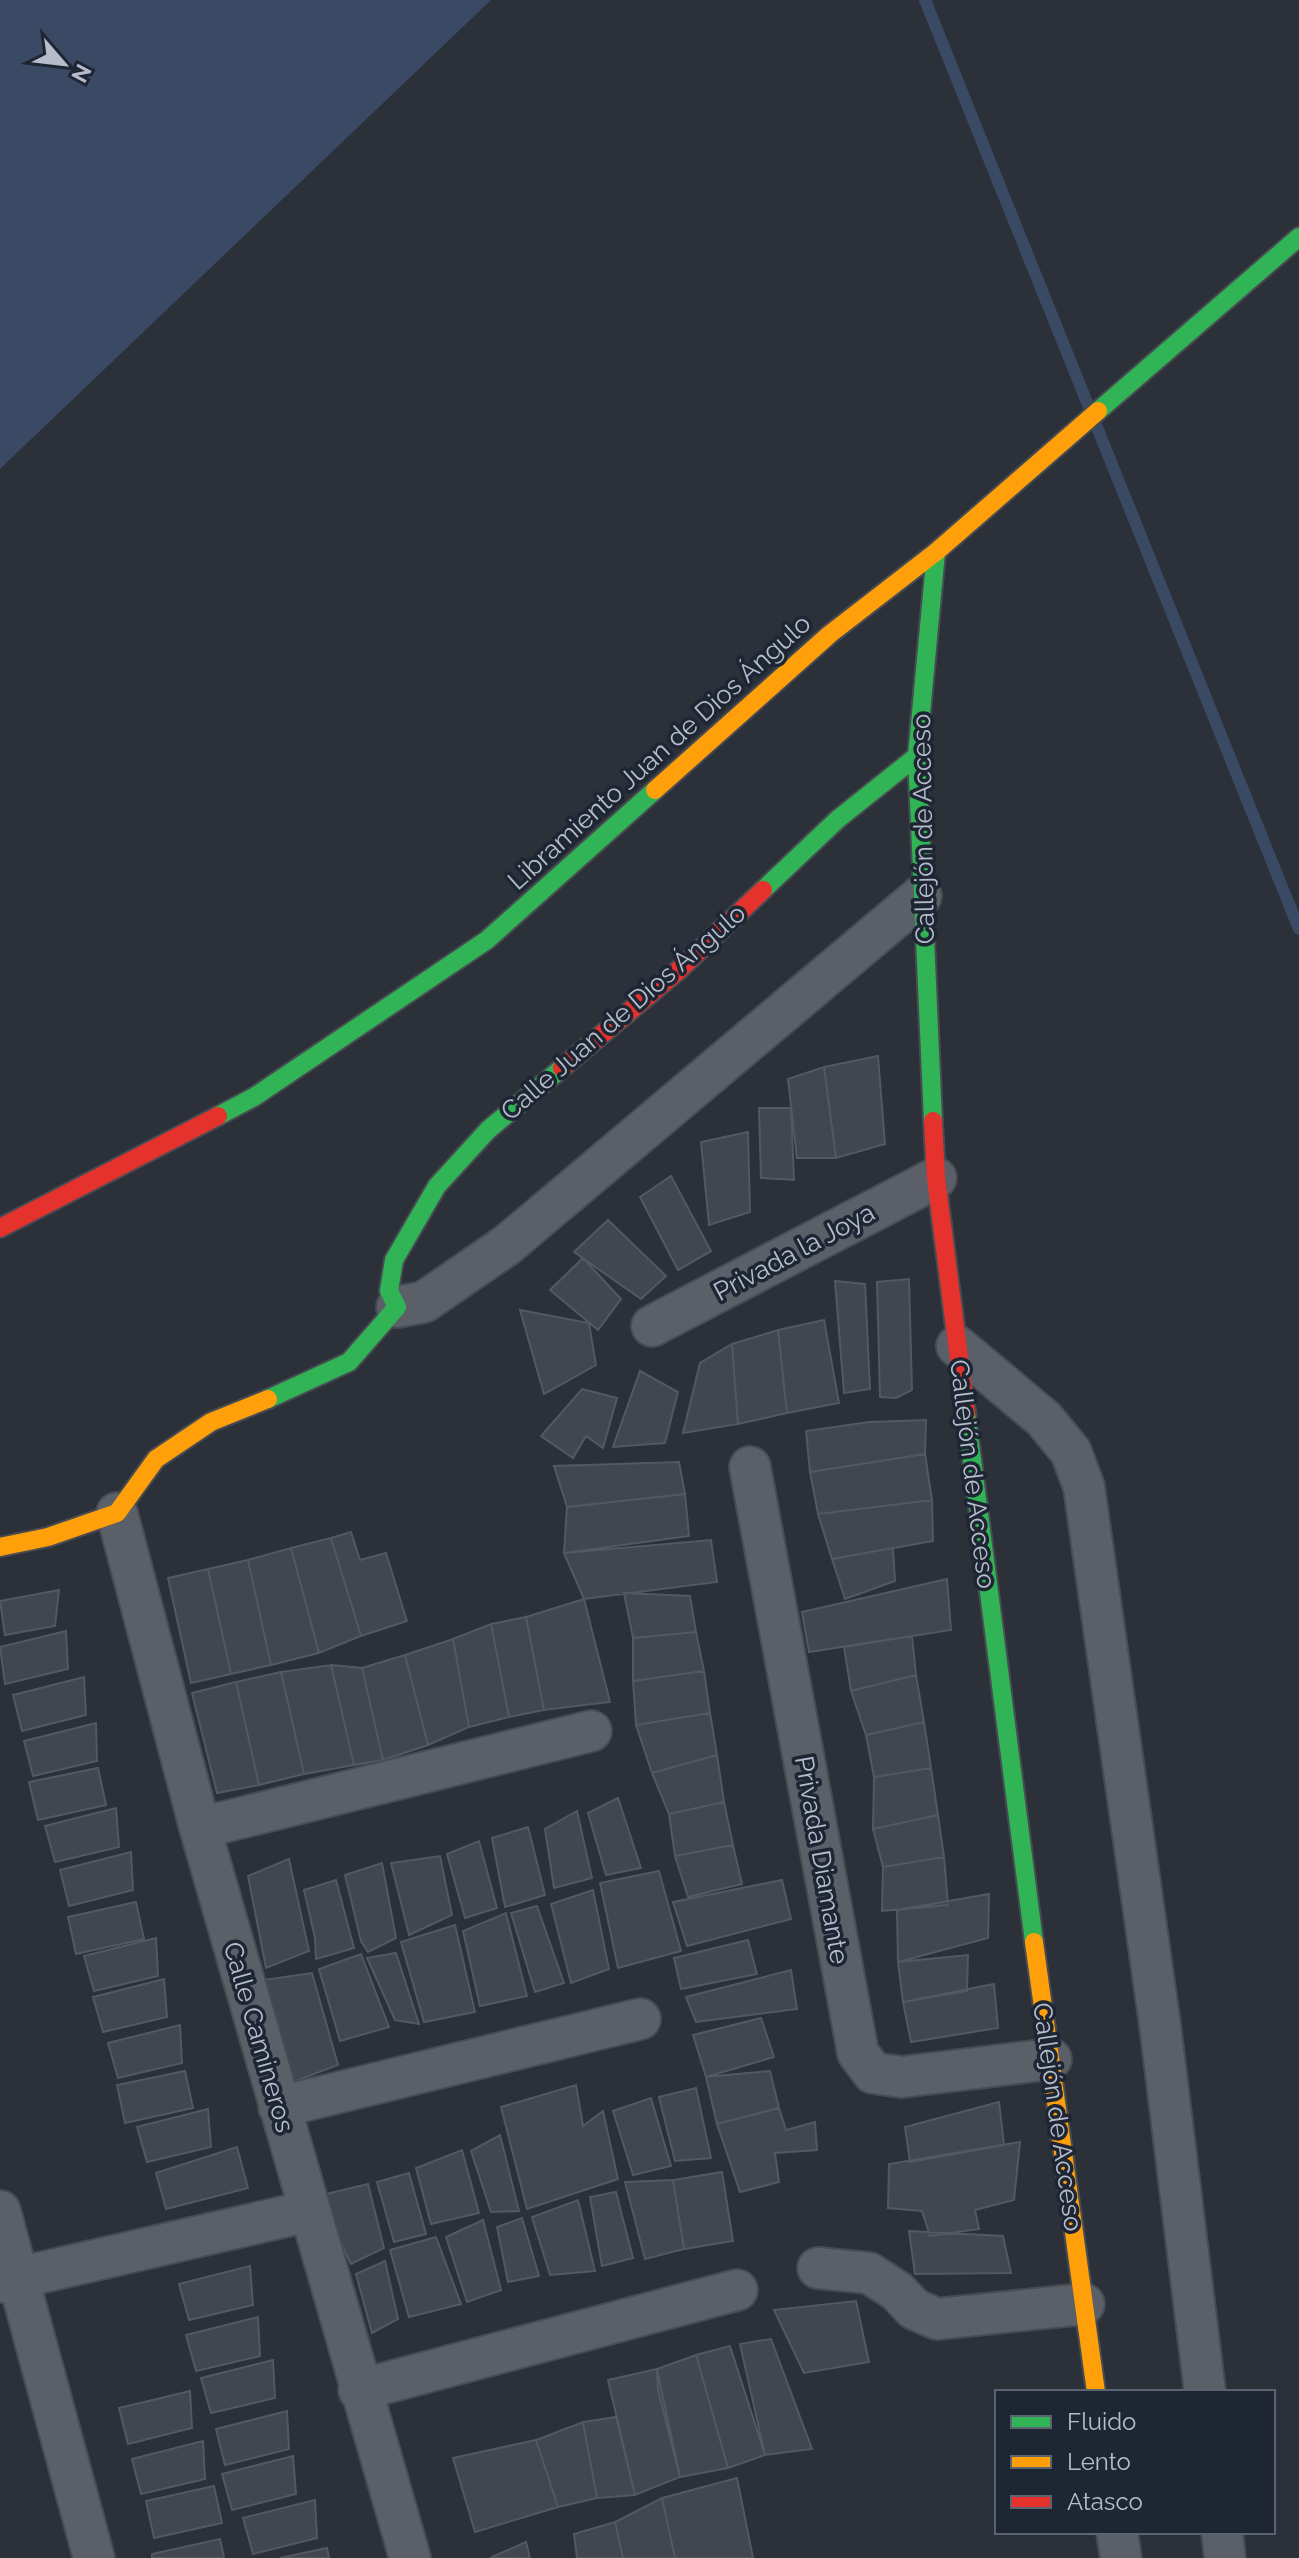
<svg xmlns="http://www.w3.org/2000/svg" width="1299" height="2558" viewBox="0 0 1299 2558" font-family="Raleway,sans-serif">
<rect width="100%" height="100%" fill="#2b3039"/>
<path fill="#3a4964" d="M0,0H491L0,469Z"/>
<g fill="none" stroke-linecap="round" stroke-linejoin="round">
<path stroke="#3a4964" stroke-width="12" d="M925,0L1299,929"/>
</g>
<path fill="#42464e" stroke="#535861" stroke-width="2" d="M878,1056L885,1144L836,1158L824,1067Z
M824,1067L836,1158H797L788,1079Z
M759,1108H791L794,1180L761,1178Z
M748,1132L750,1212L709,1225L701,1142Z
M671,1176L711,1251L678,1270L640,1197Z
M608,1220L666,1276L641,1299L574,1252Z
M583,1258L621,1299L598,1330L550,1290Z
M909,1279L912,1390L896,1398L880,1397L877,1282Z
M835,1281L865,1284L870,1389L844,1393Z
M520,1310L589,1323L596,1365L544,1394Z
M824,1320L839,1403L787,1413L778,1330Z
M778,1330L787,1413L738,1424L732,1344Z
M732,1344L738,1424L683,1433L700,1363Z
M640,1371L678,1392L665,1443L613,1447Z
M582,1389L617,1398L603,1448L586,1436L573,1458L541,1436Z
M926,1420L925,1454L810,1472L806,1431L869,1422Z
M925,1454L932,1500L818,1514L810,1472Z
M679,1462L685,1494L567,1507L554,1466Z
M685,1494L689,1536L564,1553L567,1507Z
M932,1500L933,1541L832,1559L818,1514Z
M351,1532L360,1560L386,1553L407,1621L361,1636L331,1538Z
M331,1538L361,1636L319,1653L291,1548Z
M711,1540L717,1582L584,1599L564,1553Z
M291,1548L319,1653L271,1665L248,1560Z
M893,1548L895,1581L845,1599L832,1559Z
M248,1560L271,1665L231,1674L208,1569Z
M208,1569L231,1674L191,1683L168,1578Z
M947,1579L951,1630L809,1652L802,1612Z
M59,1590L55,1626L5,1635L0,1601Z
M624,1593L690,1596L696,1632L633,1638Z
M584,1599L610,1702L544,1710L526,1617Z
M526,1617L544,1710L509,1717L491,1624Z
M491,1624L509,1717L469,1727L453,1639Z
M66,1631L68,1669L5,1684L0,1647Z
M696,1632L704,1671L633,1681V1638Z
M912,1636L916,1675L851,1691L844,1647Z
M453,1639L469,1727L428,1745L405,1655Z
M405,1655L428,1745L383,1760L362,1668Z
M331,1665L362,1668L383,1760L354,1765Z
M331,1665L354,1765L304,1774L281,1672Z
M704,1671L710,1713L636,1725L633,1681Z
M281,1672L304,1774L259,1785L236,1682Z
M916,1675L924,1722L866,1735L851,1691Z
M84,1677L86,1715L22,1731L13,1695Z
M236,1682L259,1785L217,1793L192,1693Z
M710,1713L717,1755L652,1773L636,1725Z
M924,1722L931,1768L874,1777L866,1735Z
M96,1723L97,1761L33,1776L24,1741Z
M717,1755L724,1802L669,1814L652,1773Z
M98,1768L106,1805L38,1820L29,1782Z
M931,1768L938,1815L873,1829L874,1777Z
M618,1798L641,1868L606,1875L588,1813Z
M724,1802L733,1845L675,1856L669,1814Z
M116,1808L119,1847L55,1862L45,1826Z
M577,1811L592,1878L554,1888L545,1829Z
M938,1815L944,1857L883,1867L873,1829Z
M528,1827L545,1895L505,1907L492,1838Z
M479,1841L497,1908L465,1918L447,1854Z
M733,1845L742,1884L688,1897L675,1856Z
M131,1852L133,1890L69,1906L60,1870Z
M440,1856L452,1915L409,1935L391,1863Z
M944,1857L948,1905L882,1911L883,1867Z
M289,1859L309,1951L266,1968L248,1876Z
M382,1863L396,1938L368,1952L361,1941L345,1875Z
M659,1871L681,1951L618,1968L600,1883Z
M336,1880L354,1948L316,1959L315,1938L304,1890Z
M782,1880L791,1919L687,1946L673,1902Z
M593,1890L609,1969L571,1983L551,1904Z
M989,1894L988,1938L898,1962L897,1910Z
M136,1902L144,1939L76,1954L68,1917Z
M537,1906L564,1983L535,1992L511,1913Z
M506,1913L527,1996L480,2006L463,1931Z
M455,1925L475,2012L424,2022L401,1942Z
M156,1938L158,1976L94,1991L84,1956Z
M748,1940L757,1974L681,1989L674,1958Z
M396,1953L419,2024L395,2020L367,1958Z
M361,1954L389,2027L340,2041L319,1969Z
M968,1955L967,1991L903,2002L898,1962Z
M791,1970L797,2009L696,2022L686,1997Z
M312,1973L338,2065L293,2082L263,1980Z
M164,1979L167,2017L103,2032L93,1997Z
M994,1984L998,2028L911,2042L903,2002Z
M761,2018L774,2057L706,2077L693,2035Z
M180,2025L182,2063L118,2078L108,2043Z
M185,2071L193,2108L125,2123L117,2085Z
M770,2071L779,2108L717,2124L706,2077Z
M576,2085L583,2126L603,2111L618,2179L527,2209L501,2107Z
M696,2088L711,2158L675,2161L659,2097Z
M651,2098L671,2166L633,2175L613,2111Z
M999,2102L1004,2145L910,2162L905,2127Z
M779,2108L786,2130L815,2122L817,2150L775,2153L779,2182L740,2192L717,2124Z
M208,2109L211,2147L147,2162L137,2127Z
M500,2135L519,2211L491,2212L471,2151Z
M1020,2142L1014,2200L975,2210L979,2229L930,2236L922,2211L888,2208L889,2164Z
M237,2147L248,2188L166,2209L156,2173Z
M462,2150L479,2213L431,2224L416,2168Z
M722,2172L733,2241L684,2249L673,2180Z
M409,2173L426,2234L394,2242L377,2182Z
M673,2180L684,2249L645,2259L625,2182Z
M368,2184L384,2248L351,2264L318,2196Z
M616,2192L633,2258L602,2266L590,2197Z
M578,2200L595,2271L550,2275L532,2217Z
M522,2218L539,2276L508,2282L497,2227Z
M483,2220L501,2290L467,2302L446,2237Z
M909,2231L1003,2236L1011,2273L915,2274Z
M436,2237L461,2304L409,2317L390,2250Z
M385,2261L398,2319L372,2333L356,2274Z
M250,2266L253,2305L189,2320L179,2284Z
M856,2301L869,2362L804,2373L774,2310Z
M258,2317L260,2356L196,2371L186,2335Z
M771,2339L812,2449L765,2455L740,2344Z
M730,2346L765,2455L728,2468L696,2355Z
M696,2355L728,2468L680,2477L658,2390L657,2369Z
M273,2360L275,2398L211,2413L201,2378Z
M657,2369L680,2477L635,2495L608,2380Z
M190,2391L192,2428L128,2444L119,2408Z
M287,2411L289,2449L225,2465L216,2429Z
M616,2417L635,2495L597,2498L583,2422Z
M583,2422L597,2498L558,2507L536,2440Z
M536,2440L558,2507L475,2532L453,2458Z
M203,2441L205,2479L141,2494L132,2459Z
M293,2456L296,2494L232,2510L222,2474Z
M737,2478L753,2558H675L662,2498Z
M214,2486L222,2523L154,2538L146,2501Z
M662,2498L675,2558H623L615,2522Z
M315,2500L317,2538L253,2554L243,2518Z
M615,2522L623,2558H577L574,2534Z
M220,2539L224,2558H152V2554Z
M526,2542L530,2558H490Z
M327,2548L329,2558H280Z"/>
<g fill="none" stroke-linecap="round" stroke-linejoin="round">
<defs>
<path id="street" d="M397,1307L424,1302L507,1245L921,896
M652,1326L936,1178
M957,1346L1044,1419L1071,1452L1084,1487L1160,2025L1205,2392
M750,1467L858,2053L873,2073L902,2077L1051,2059
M117,1513L200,1828L410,2558
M200,1828L591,1731
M279,2107L640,2019
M0,2211L94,2558
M818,2268L869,2273L897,2291L914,2309L937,2319L1084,2304
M0,2282L309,2211
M359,2390L737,2290
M1117,2532L1121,2558
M1222,2532L1225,2558"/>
<path id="fast" d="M1098,411L1299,237
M763,890L838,819L917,756
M218,1116L254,1097L487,940L655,790
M933,1121L917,756L936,552
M268,1399L349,1362L397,1307L389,1291L394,1260L437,1186L488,1130L562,1068
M966,1413L1034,1942"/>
<path id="slow" d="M655,790L830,634L936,552L1098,411
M0,1547L48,1537L117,1513L156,1459L211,1422L268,1399
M1034,1942L1096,2392"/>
<path id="jam" d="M562,1068L681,968L763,890
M933,1121L936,1178L966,1413
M0,1228L218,1116"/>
</defs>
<use href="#street" stroke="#474b52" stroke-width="44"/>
<use href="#fast" stroke="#474b52" stroke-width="22"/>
<use href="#slow" stroke="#474b52" stroke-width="22"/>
<use href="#jam" stroke="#474b52" stroke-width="22"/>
<use href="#street" stroke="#5b5f67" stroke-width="40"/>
<use href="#fast" stroke="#30b455" stroke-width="18"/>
<use href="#slow" stroke="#ff9f0a" stroke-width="18"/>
<use href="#jam" stroke="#e5322d" stroke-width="18"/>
</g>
<g text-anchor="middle" stroke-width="7" stroke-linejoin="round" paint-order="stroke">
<g font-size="26" fill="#b6bcca" stroke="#1e2634">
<text transform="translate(659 752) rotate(-42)" y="9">Libramiento Juan de Dios Ángulo</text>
<text transform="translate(923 829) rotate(-91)" y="9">Callejón de Acceso</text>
<text transform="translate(623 1012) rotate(-41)" y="9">Calle Juan de Dios Ángulo</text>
<text transform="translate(794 1252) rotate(-28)" y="9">Privada la Joya</text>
<text transform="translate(973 1474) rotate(83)" y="9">Callejón de Acceso</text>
<text transform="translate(822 1860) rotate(80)" y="9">Privada Diamante</text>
<text transform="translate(259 2037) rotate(74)" y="9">Calle Camineros</text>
<text transform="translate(1058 2117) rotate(82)" y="9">Callejón de Acceso</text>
</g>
</g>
<rect x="995" y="2390" width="280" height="144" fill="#1e2634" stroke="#5b6270" stroke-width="2"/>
<rect x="1011" y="2416" width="40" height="12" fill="#30b455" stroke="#5b6270" stroke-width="2"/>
<text x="1067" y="2430" font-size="24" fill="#b6bcca">Fluido</text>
<rect x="1011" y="2456" width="40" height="12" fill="#ff9f0a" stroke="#5b6270" stroke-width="2"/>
<text x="1067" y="2470" font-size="24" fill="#b6bcca">Lento</text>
<rect x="1011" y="2496" width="40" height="12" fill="#e5322d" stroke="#5b6270" stroke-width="2"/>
<text x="1067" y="2510" font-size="24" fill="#b6bcca">Atasco</text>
<g transform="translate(64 64) rotate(118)" stroke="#1e2634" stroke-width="6" paint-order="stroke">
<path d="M0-6L14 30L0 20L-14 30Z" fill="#b6bcca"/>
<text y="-12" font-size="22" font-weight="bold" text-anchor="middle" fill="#b6bcca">N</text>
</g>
</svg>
